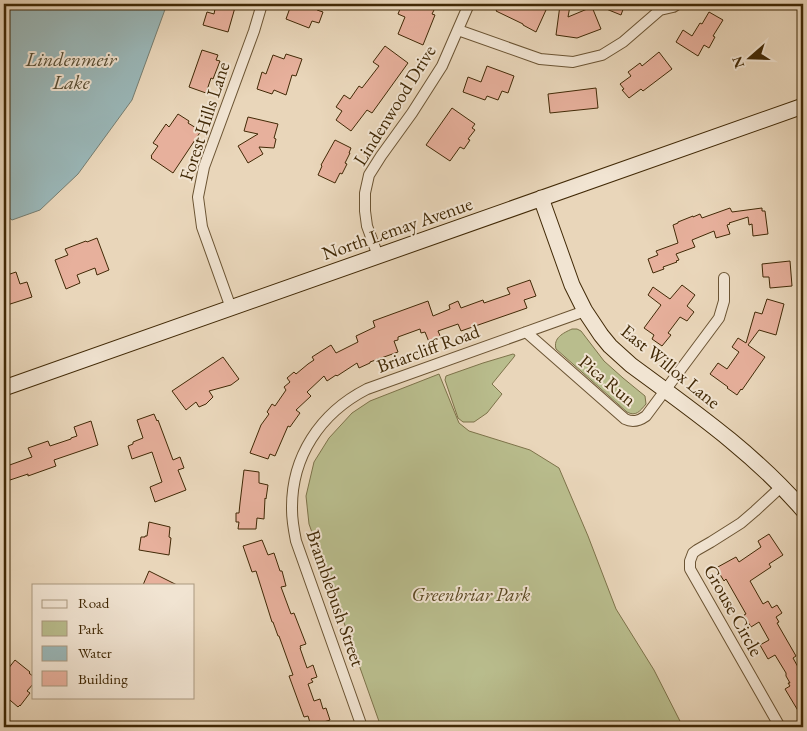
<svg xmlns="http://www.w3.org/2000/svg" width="807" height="731" viewBox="0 0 807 731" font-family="'EB Garamond',serif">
<rect width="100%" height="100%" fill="#e9d6ba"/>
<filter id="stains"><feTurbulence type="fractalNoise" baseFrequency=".004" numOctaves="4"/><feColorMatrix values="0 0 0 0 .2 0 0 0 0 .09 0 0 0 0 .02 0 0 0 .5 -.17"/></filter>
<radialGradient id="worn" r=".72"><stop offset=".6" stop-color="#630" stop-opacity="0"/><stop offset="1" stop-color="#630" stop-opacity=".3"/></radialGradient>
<path fill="#b9bd8d" stroke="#7d734a" d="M572,329H577L581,331L604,361L623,378L645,396L646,404C640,411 636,417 627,412L556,349C553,338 563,333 572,329Z
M513,354L515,355L514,357L492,384L502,394L487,413L474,422H463L458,418L445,380L446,376L483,363Z
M439,374L459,423L469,431L530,450L559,468L588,536L616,609L654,670L683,727H381L309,524L306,496L314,462L329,438L352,413L370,401Z"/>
<path fill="#9ab7b8" stroke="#767e71" d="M4,4H167L132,100L78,174L40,210L12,220L4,214Z"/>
<path fill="#e7b09c" stroke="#412906" d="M216,4H236L228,32L203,25L207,12L214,14Z
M297,4H319L317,10L323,12L319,23L312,21L309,28L286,19L291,5L295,7Z
M402,4H437L432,14L435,15L423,45L398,34L405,17L398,14Z
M500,4H533L546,10L536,32L523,25V24L496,11Z
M594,4H625L621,15Z
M560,5L570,6L568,17L592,7L601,29L577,38L556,35Z
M709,12L723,20L713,36L715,37L709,48L704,45L698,56L676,42L683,30L692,36L700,23L702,24Z
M385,46L408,63L372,113L367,110L351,131L336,120L342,111L336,107L344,95L350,99L359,86L362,88L379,66L373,62Z
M202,50L218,55L216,60L220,61L213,79L211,78L206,93L189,87Z
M659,52L672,69L643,91L641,89L629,98L622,90L624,89L620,84L631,76L628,72L640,63L642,66Z
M286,54L302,59L296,76L292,75L286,95L274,90L272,94L257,89L262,72L266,74L273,55L284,59Z
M487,66L514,76L508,93L502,91L498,100L487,96L485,100L463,92L468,77L481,82Z
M596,88L598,108L550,113L548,94Z
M452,108L475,124L472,128L475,130L468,139L470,140L464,149L460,147L450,161L426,145Z
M178,114L189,121L188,123L201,131L173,173L151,158L152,157L151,156L158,146L153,143L166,124L169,127Z
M248,117L278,124L274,138L276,139L274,148L259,147L263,154L248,163L238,146L258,134L244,131Z
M335,140L351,148L349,153H350L345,163L347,164L342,174L340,173L335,183L318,175L322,166L321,165Z
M730,208L732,212L762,208V211H765L768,234L753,236L752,224L749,225L748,217L729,223L730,224L727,225L730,234L716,238L714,231L692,240L695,247L676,254L679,260L676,261L677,262L663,267L664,269L653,273L648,259L658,255L656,251L678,243L673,225L678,223V222L693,216V217L700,214L702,218Z
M97,238L109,270L97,275L95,268L77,275L80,283L66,289L55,260L68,255L65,249L86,241L87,242Z
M790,261L792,286L770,288L769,277H763L762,264Z
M16,272L20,284L27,282L32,297L4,306V276Z
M530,280L536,296L524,300L527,308L461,331L458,324L438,331L441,338L429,342L425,332L421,333L420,329L398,337V340L394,341L398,352L370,362V363L359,368L357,363L337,376L336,375L327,381L324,376L307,392L311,396L296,410L300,413L290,427L288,426L275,456L270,454L268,459L250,453L261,425L269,414L267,412L272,404L275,406L286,390L284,387L290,382L287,378L294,372L296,374L308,364L314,360L312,357L331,345L336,353L358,342L356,336L375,327L373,321L428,301L433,316L450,309L449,305L458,301L461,308L483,300L484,303L510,294L507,288Z
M682,285L695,295L687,306L694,312L687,321L680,317L668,333L671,335L662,346L652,339L654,335L644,328L661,305L648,295L653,287L670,299Z
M767,299L784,304L776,335L759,330L748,345L765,357L742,390L741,389L737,395L727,388L728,387L710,374L718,363L727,369L739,352L732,347L738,338L746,343L755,312L762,314Z
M223,357L239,379L231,385L209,391L213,397L206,404L199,407L196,402L186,410L172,391Z
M154,414L157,421L158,420L173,460L180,457L184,468L178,470L186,490L155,502L150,487L162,482L152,452L132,459L128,446L133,444V442L143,438L137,420Z
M91,421L98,445L54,460L56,466L28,476V474L4,482V467L32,457L28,448L48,441L50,446L71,439V438L77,436L74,427Z
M244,470L259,472V483L268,485L266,499L265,498L264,519L257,518L256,529H238L239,522H236V513H239L240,503Z
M149,522L170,527L169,537L171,538L169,555L139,550L141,537H145V536H147Z
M769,534L783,555L769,564L771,567L750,581L763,604L768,601L772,608L777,605L782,613L776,617L779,622L777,623L796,656L793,658L803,676V719L785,689L790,686L788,683H790L786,676V673L775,655L768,659L760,645L769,640L759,622L751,627L744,615L746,614L726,579L724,581L716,568L736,557L739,562L761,547L758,541Z
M262,540L268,555L274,553L280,571H282L286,586L281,587L291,614L294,613L306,644L300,646L301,648H300L307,668L313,665L317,677L311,679L313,682L308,684L314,701L320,699L323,709L326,708L330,720L311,726L308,716L304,717L289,676L293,675L279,636H278L273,622H272L256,571L252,572L243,546Z
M149,571L177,585H143Z
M15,660L30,672L29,673L34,677V683L27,691L30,693L20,706V705L18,707L4,695V674Z"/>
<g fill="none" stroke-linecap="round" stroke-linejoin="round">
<defs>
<path id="street" d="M458,30L540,59L573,62L602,55L623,42L660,10L673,7L678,4
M378,256L367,226L365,211V193L369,175L381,156L412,113L442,66L469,4
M231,308L202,227L198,197L204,167L254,31L262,4
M526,332L625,419C633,423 639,421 646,416L719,318L724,301V278
M362,727L296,541C294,531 292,521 292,510C291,457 320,413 367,389L585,311
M780,727L690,569V561L693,553L697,550L711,542L741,523L755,511L782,486"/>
<path id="secondary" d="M541,198L572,285L585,311L601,335L610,346L631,365C692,410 754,453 803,510
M4,388L803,106"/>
</defs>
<use href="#street" stroke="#6b5433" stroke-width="12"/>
<use href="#secondary" stroke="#412906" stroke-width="17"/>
<use href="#street" stroke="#f1e4d2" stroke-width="10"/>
<use href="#secondary" stroke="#f1e4d2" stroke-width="15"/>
</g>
<g text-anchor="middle" stroke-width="4" stroke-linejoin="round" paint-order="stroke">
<g font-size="19" fill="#412906" stroke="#f1e4d2">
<text transform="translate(394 105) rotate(-58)" y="7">Lindenwood Drive</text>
<text transform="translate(204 121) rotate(-72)" y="7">Forest Hills Lane</text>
<text transform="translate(397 228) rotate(-19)" y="7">North Lemay Avenue</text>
<text transform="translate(428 348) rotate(-20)" y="7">Briarcliff Road</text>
<text transform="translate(671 366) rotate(39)" y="7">East Willox Lane</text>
<text transform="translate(608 380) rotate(40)" y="7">Pica Run</text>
<text transform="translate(336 598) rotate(71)" y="7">Bramblebush Street</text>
<text transform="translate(734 610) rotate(61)" y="7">Grouse Circle</text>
</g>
<g font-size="19" font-style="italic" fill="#594721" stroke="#f1e4d2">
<text x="471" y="601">Greenbriar Park</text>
</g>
<g font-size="20" font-style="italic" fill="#574c32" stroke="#f1e4d2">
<text x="71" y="66">Lindenmeir<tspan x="71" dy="23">Lake</tspan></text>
</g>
</g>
<rect width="807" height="731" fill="none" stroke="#e9d6ba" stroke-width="20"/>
<rect x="5" y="5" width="797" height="721" fill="none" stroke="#412906" stroke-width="2.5"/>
<rect x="10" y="10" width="787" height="711" fill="none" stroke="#412906"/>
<rect x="32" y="584" width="162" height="115" fill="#f1e4d2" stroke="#ab9980"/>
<rect x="42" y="600" width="25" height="8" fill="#f1e4d2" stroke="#ab9980"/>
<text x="78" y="608" font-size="15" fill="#412906">Road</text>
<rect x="42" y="621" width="25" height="15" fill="#b9bd8d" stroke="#ab9980"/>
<text x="78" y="634" font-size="15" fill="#412906">Park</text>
<rect x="42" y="646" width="25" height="15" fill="#9ab7b8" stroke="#ab9980"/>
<text x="78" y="658" font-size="15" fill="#412906">Water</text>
<rect x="42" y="671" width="25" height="15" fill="#e7b09c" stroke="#ab9980"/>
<text x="78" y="684" font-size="15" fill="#412906">Building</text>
<g transform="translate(750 58) rotate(250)" stroke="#f1e4d2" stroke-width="4" paint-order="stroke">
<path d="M0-4L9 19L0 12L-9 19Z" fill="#412906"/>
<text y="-8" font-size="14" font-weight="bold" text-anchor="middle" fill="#412906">N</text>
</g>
<rect width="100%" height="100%" filter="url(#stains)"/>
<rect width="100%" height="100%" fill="url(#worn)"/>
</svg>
